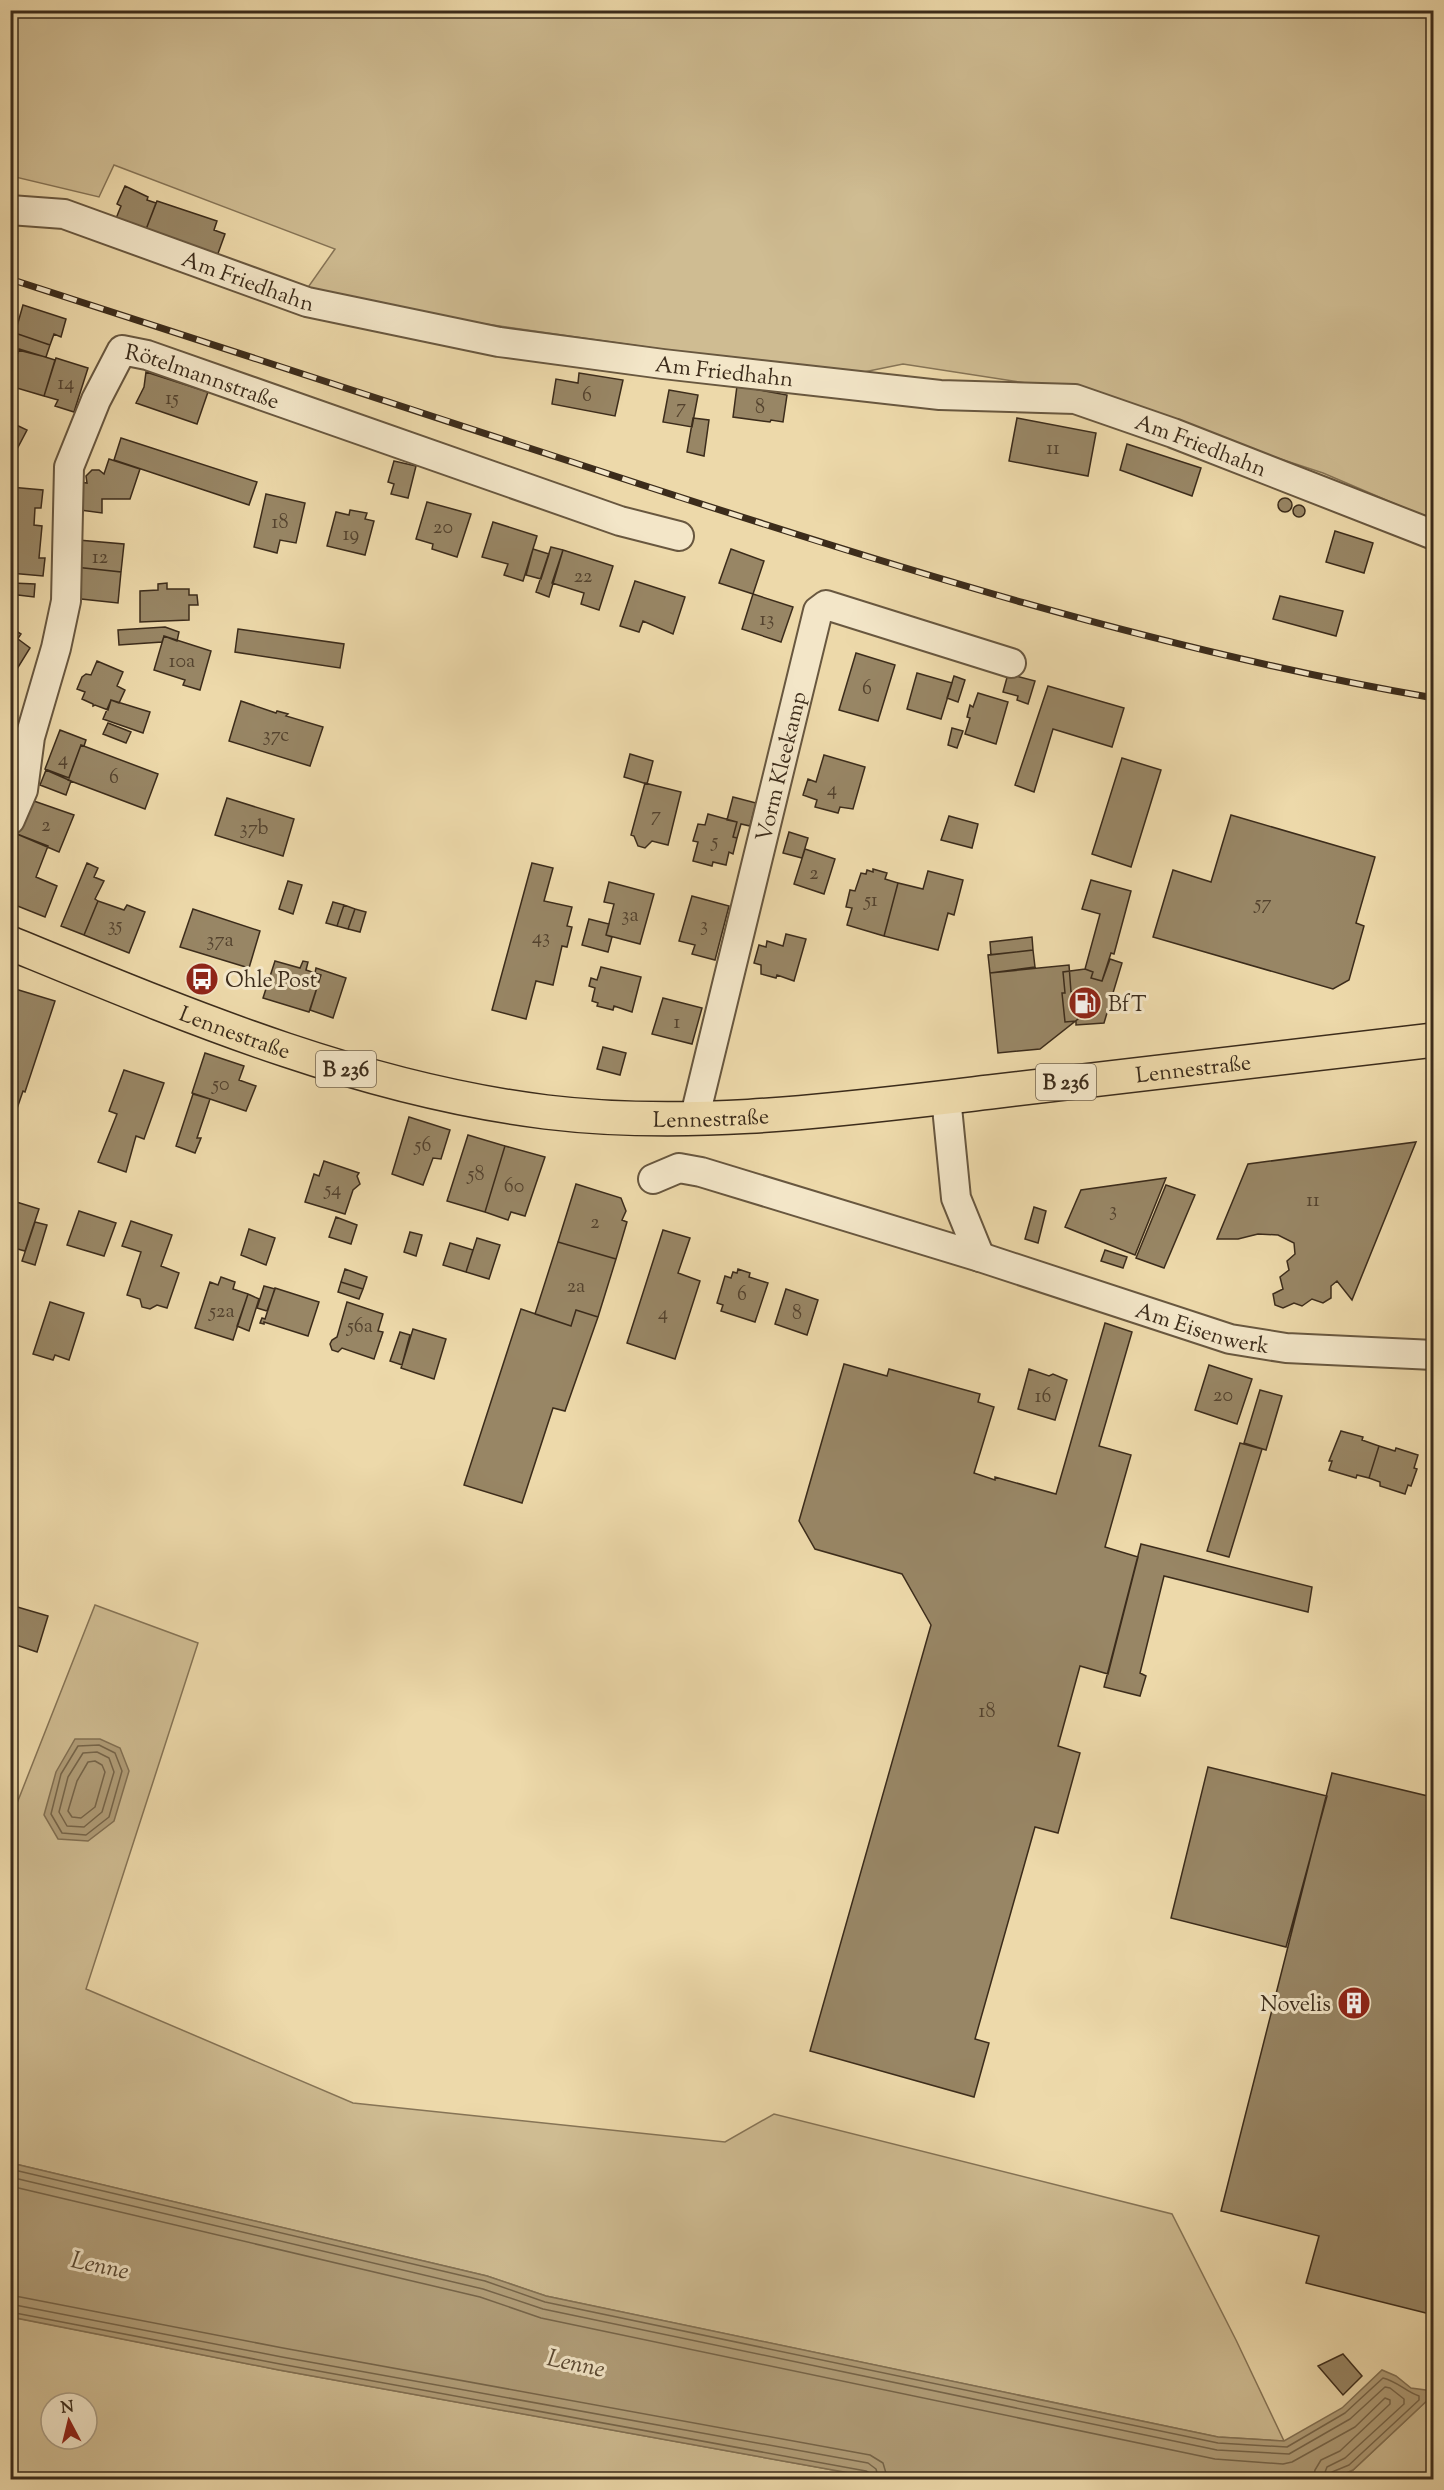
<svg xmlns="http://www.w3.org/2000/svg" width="1444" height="2490" viewBox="0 0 1444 2490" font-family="'Sorts Mill Goudy',serif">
<rect width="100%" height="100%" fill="#edd9aa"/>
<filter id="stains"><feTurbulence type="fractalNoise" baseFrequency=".00333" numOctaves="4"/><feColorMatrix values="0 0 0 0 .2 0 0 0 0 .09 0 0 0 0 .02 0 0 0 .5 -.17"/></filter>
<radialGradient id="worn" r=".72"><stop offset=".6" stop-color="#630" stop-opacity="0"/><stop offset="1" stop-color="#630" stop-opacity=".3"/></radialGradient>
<path fill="#cfbc92" stroke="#867456" stroke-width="1.5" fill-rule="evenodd" d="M11,11H1433V520L1323,473L1071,390L903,364L854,374L688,353L374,308L304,293L335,249L114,165L99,197L11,176Z
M95,1605L198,1643L86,1989L353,2103L725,2142L774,2114L1172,2214L1236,2340L1284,2441L1218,2437L546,2296L487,2276L11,2163L10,1821Z
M10,2317L279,2370L883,2479H11ZM51,2403H87V2439H51Z
M1433,2395V2479H1332L1353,2470Z"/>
<path fill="#b19e79" stroke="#827053" stroke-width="1.5" d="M75,1739H100L120,1748L129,1771L114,1821L88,1841L58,1839L44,1815L56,1772Z
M11,2163L487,2276L546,2296L1218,2437L1284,2441L1342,2408L1382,2370L1396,2376L1411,2388L1433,2391V2395L1353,2470L1333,2479H883L279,2370L11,2317Z"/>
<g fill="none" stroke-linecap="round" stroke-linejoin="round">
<path stroke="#76654a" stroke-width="1.5" d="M99,1745L115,1753L122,1771L109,1817L86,1835L62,1833L51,1814L61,1774L78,1746Z
M97,1752L109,1758L114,1772L102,1812L84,1827L67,1826L59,1812L68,1777L83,1753Z
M95,1761L102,1765L105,1772L95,1807L81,1818L72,1817L68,1811L77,1781L88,1762Z
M10,2169L485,2281L545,2302L1218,2443L1287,2447L1345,2413L1383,2378C1397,2381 1406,2392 1419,2396V2400L1349,2465L1332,2472L1330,2480
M10,2177L483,2289L543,2309L1217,2450L1289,2454L1350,2419L1385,2387L1390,2388L1404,2399V2404L1345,2458L1327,2467L1322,2480
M10,2186L480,2297L541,2318L1215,2459L1283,2464L1292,2462L1355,2427L1385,2398L1390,2400V2404L1340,2451L1321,2460L1315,2470L1313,2480
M10,2295L283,2348L870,2455L883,2463L888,2480
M10,2304L282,2357L868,2463L876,2469L879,2480
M10,2312L280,2364L866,2471L871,2474L872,2480"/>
</g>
<path fill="#988665" stroke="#3c2c1b" stroke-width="1.5" d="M125,186L148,197L147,200L156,203L145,232L115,221L121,206L117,204Z
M157,201L217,221L214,230L225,234L216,259L145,232Z
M23,305L66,319L61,337L54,334L50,345L15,333Z
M15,333L50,345L46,357L10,348Z
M19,349L55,360L44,396L10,386V377Z
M56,358L88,368L74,412L55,406L58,400L44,396Z
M146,372L208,392L197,424L136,403L144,387Z
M579,373L623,380L615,416L552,404L556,379L578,383Z
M737,386L787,395L783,422L771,420L770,422L733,417Z
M669,390L698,395L692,427L663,422Z
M693,418L709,420L704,456L687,452Z
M1017,418L1096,433L1088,476L1009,461Z
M10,422L27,430L16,451L10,448Z
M121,438L257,482L249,505L114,460Z
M1127,444L1201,468L1192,496L1120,470Z
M109,459L140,469L130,499H102V513L73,509V481L87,483L86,476L92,470H99L104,474Z
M394,461L416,466L408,498L391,494L394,484L388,482Z
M10,487L43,490L41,508H35L34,525L42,526L39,558H45L43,576L10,573Z
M266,494L305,503L296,543L280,540L277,553L254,547Z
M1278 505a7 7 0 1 1 14 0a7 7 0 1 1-14 0Z
M427,502L471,514L457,557L432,549L433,544L416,539Z
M1293 511a6 6 0 1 1 12 0a6 6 0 1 1-12 0Z
M350,510L367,513L365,519L374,521L365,555L327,546L336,512L349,515Z
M493,522L537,536L523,581L504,575L508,564L482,557Z
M1335,531L1373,543L1364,573L1326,562Z
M78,540L124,544L121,572L75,567Z
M551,547L563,550L549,597L536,592Z
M533,549L549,554L541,579L526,575Z
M731,549L764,561L753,594L719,583Z
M563,550L613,566L599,610L581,604L584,593L552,583Z
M75,567L121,572L118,603L72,598Z
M635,581L685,597L673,634L643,621L639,632L620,626Z
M12,583L35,584L34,597L10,594Z
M167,583V589H189V595H197L198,605H189V620L140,622V591L158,590V584Z
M753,594L793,607L781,642L742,629Z
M1280,596L1343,611L1336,636L1273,619Z
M10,627L21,634L10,650Z
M165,627L179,632L177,641L164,636L162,642L119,645L118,630Z
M238,629L344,644L340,668L235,652Z
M164,636L211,651L200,690L183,685L185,680L154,670Z
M18,639L30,648L17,669L10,665V650Z
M856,653L895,665L878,721L839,710Z
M97,661L123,672L117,686L125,690L119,703L111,700L108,710L95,705L93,706V704L82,699L85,692L77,689L82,677L86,674L91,675Z
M917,673L952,683L941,719L907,709Z
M1008,674L1035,681L1028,704L1017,700L1018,696L1003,692Z
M954,676L965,680L958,702L947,698Z
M1048,686L1124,708L1112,747L1053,729L1034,792L1015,785Z
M978,693L1008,702L996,744L965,734L970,718L967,717L970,705L973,707Z
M111,700L150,712L143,733L103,719Z
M241,701L276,713L277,711L288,714L286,716L323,727L310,766L229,741Z
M108,723L131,732L126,743L103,734Z
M952,728L963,731L957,748L948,745Z
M60,730L86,740L84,746L81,745L69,778L45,769Z
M81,745L158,774L145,809L68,780Z
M630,754L653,761L647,784L624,777Z
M824,755L865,767L853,809L840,807L838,813L815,807L817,800L803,795L808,779L816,782Z
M1122,758L1161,770L1131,867L1092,854Z
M46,770L71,781L66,795L40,785Z
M645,783L681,792L668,845L652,841L645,848L638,846L634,836L631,835Z
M733,797L756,803L750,826L741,824L737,838L733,837L737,822L727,820Z
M227,798L294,819L283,856L215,835Z
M31,800L74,815L59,852L17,834Z
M708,814L737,822L733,837L737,838L733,854L729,852L726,865L713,862L712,866L693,861L698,842L693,841L698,824L705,825Z
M1231,815L1375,857L1356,923L1364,926L1349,980L1333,989L1153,937L1173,870L1211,882Z
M949,816L978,824L972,848L941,840Z
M789,832L808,838L802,858L783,853Z
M17,834L48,846L36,877L57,886L45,917L10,903V849Z
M805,849L835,859L824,894L794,884Z
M87,863L98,868L94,877L104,881L95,899L98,901L84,935L61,926Z
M532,863L553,868L544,901L572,907L567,926L572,927L567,947L562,946L553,985L536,981L526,1019L492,1010Z
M873,869L887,873L885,879L898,883L884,936L847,925L852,908L846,907L850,890L855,891L861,873L866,874L867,870L873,872Z
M928,871L963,880L954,915L948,913L938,950L884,936L898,883L923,889Z
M1091,880L1131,891L1114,954L1111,953L1102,981L1091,978L1093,972L1085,969L1100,914L1082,909Z
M288,881L302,885L293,914L279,909Z
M609,882L654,894L640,944L606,935L614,904L604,902Z
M692,896L729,906L715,960L692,954L695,945L679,941Z
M98,901L124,910L127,905L145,912L129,953L84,935Z
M333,902L344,905L337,926L326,923Z
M344,905L355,909L348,929L337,926Z
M193,909L260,931L249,968L180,947Z
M355,909L366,912L360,932L348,929Z
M589,919L609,924L606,935L612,937L608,952L582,945Z
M786,934L806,939L794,981L777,975L776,978L761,974V965L754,963L759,945L766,947L767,941L783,946Z
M1032,937L1033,950L991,955L990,942Z
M1033,950L1035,967L990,973L988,955Z
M1110,959L1122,963L1104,1023L1076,1025V1021L1065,1022L1062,993H1065L1063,972L1085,969L1093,972L1091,978L1102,981Z
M275,961L300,968L303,961L308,962L306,970L321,975L309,1012L263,998Z
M1069,965L1071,992L1088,990L1078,1019L1040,1049L998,1053L990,973Z
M601,967L641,977L632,1012L614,1006L613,1010L597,1006L598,1003L592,1001L595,988L589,986L591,978L597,980Z
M316,968L346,978L333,1018L310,1010L321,975L315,973Z
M12,988L55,1001L25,1092L23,1091L10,1129Z
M663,998L702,1008L692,1044L652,1034Z
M603,1047L626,1053L620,1075L597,1069Z
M205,1053L244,1066L239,1080L256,1086L246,1111L192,1093Z
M124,1070L164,1083L144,1139L136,1136L126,1172L98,1162L117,1114L109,1111Z
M193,1094L210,1099L197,1138H201L195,1153L176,1146Z
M409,1117L450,1130L441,1159L433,1158L423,1185L392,1174Z
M468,1135L505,1146L485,1212L447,1201Z
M1416,1142L1352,1300L1337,1281L1331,1286V1298L1323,1303L1312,1299L1302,1306L1294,1303L1283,1308L1275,1305L1273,1294L1283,1289L1280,1277L1289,1270L1287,1261L1295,1254L1294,1243L1278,1235L1258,1234L1238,1239H1217L1248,1164Z
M505,1146L545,1157L525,1216L511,1212L508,1220L485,1212Z
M324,1161L359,1173L357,1176L360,1184L353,1190L345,1214L305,1202L314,1174L319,1176Z
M1166,1178L1135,1255L1065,1227L1081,1190Z
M576,1184L621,1198L626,1211L622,1220L627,1222L616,1259L558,1242Z
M1166,1185L1195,1195L1164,1268L1136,1258Z
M10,1200L39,1209L25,1251L10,1247Z
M1034,1207L1046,1211L1038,1243L1025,1239Z
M79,1211L116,1223L104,1256L67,1245Z
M336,1217L357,1225L351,1244L329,1237Z
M131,1221L172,1235L161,1266L179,1273L167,1308L157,1305L150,1309L142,1307L140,1299L127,1295L141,1252L122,1246Z
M35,1222L47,1225L35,1265L22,1261Z
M249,1229L275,1238L266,1265L241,1255Z
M663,1230L690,1238L678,1273L700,1281L675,1359L627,1343Z
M410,1232L422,1235L416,1256L404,1252Z
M477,1238L500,1245L489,1279L466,1272Z
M558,1242L616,1259L598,1317L576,1310L571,1326L535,1314Z
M450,1243L473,1250L466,1272L443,1265Z
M1105,1250L1127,1257L1123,1268L1101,1261Z
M345,1269L367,1277L363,1289L341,1282Z
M738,1269L750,1273L749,1277L768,1283L755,1322L721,1311L723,1305L717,1303L725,1276L731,1278L733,1272L737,1273Z
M221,1277L235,1282L233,1289L248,1294L233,1340L195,1328L210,1282L218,1285Z
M341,1282L363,1289L359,1299L338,1292Z
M264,1286L275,1289L267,1311L257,1308Z
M275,1288L319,1302L308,1336L264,1322V1324L260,1323L262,1318L265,1319Z
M786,1289L818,1300L807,1335L775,1324Z
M248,1294L259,1299L249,1331L237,1326Z
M50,1302L84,1313L69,1360L55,1355L53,1360L33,1354Z
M347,1302L383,1314L378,1331L383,1332L374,1359L342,1348L338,1352L332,1350L330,1344L332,1340L337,1337Z
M521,1309L571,1326L576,1310L598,1317L565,1411L553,1408L522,1503L464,1485Z
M1105,1323L1132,1332L1099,1446L1131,1455L1105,1547L1138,1557L1108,1674L1080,1666L1058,1746L1080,1753L1058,1833L1035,1827L975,2039L989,2043L974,2097L810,2051L931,1625L902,1574L815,1549L799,1521L844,1364L887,1376L889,1369L980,1394L978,1402L994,1407L974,1473L995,1480V1477L1056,1494Z
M413,1329L446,1339L434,1379L401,1368Z
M400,1332L410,1335L402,1365L390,1361Z
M1209,1365L1252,1379L1237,1424L1195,1410Z
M1029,1369L1049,1376L1053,1374L1067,1380L1055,1420L1018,1409Z
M1260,1390L1282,1396L1266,1450L1244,1443Z
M1341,1431L1363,1437L1362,1440L1379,1446L1369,1478L1357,1475L1356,1478L1329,1470L1332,1461H1329Z
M1240,1443L1262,1449L1229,1557L1207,1551Z
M1379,1446L1395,1451L1396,1448L1418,1455L1414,1468L1417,1469L1411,1486L1408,1485L1405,1494L1380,1486V1482L1369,1478Z
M1141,1544L1312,1587L1308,1612L1164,1576L1140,1673L1146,1676L1140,1696L1104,1687Z
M14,1606L48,1616L37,1652L10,1643V1616Z
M1208,1767L1327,1796L1286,1947L1171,1918Z
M1332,1773L1428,1796L1434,1774V2315L1306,2283L1319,2236L1221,2211Z
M1343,2354L1362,2376L1343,2395L1318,2366Z"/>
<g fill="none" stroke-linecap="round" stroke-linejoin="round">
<defs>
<g id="minor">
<path id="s1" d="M10,210L64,214L307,302L499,342L663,364L940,395L1075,399L1173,433L1434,535"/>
<path id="s2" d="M10,820L23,790L30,737L56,648L66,601L69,467L96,400L122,350L147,355L620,521L679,536"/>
<path d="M946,1097L956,1198L980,1257"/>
<path id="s3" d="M694,1120L818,611L826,605L1011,663"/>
<path id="s4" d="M653,1179L679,1168L701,1172L980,1257L1230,1339L1286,1348L1434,1355"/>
</g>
<g id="major">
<path id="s5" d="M10,943C183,1014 359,1089 546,1112C694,1130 843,1109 990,1092C1138,1074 1286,1057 1434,1040"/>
</g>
</defs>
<use href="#minor" stroke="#68573f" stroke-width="32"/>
<use href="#major" stroke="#3c2c1b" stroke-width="36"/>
<use href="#minor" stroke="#f3e6c8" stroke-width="28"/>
<use href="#major" stroke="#edd9aa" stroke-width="33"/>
<defs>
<path id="rail" d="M10,279C214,345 417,411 621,478C888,565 1156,650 1434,698"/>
</defs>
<use href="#rail" stroke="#3c2c1b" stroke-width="7"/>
<use href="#rail" stroke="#f3e6c8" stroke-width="4.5" stroke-dasharray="14" stroke-linecap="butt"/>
</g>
<defs>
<symbol id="bus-disc" viewBox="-11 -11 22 22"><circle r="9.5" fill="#8f2418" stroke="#f3e6c8"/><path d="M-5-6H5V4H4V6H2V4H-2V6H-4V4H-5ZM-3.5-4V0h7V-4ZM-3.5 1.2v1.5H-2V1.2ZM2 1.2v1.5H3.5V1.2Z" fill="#fff"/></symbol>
<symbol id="fuel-disc" viewBox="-11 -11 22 22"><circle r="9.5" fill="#8f2418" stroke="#f3e6c8"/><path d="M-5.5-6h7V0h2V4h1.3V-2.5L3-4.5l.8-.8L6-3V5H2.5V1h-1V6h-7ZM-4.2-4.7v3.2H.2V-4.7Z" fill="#fff"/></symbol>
<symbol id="building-disc" viewBox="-11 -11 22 22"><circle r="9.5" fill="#8f2418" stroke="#f3e6c8"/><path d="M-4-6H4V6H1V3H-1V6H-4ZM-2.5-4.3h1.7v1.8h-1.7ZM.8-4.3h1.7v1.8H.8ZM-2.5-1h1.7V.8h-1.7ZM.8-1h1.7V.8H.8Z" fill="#fff"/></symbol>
</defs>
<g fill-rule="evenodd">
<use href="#bus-disc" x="183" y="960" width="38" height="38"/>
<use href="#fuel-disc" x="1066" y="984" width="38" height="38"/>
<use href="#building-disc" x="1335" y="1984" width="38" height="38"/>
</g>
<g text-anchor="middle" stroke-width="6" stroke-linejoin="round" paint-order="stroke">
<g font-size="20" fill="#53422e">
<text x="66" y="389">14</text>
<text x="587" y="401">6</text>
<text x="172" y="404">15</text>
<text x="681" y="413">7</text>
<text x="760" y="413">8</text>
<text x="1053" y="454">11</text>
<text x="280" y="528">18</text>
<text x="443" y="533">20</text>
<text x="351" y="540">19</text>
<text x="100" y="563">12</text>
<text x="583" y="582">22</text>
<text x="767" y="625">13</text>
<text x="182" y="667">10a</text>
<text x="867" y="694">6</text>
<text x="276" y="741">37c</text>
<text x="63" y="765">4</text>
<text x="114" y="783">6</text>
<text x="832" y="795">4</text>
<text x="656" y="821">7</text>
<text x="46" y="831">2</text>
<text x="254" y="834">37b</text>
<text x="715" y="847">5</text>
<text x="814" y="879">2</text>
<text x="871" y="906">51</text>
<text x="1263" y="909">57</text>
<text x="630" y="921">3a</text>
<text x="115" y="931">35</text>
<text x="704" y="931">3</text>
<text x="541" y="943">43</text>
<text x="220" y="946">37a</text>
<text x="677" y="1028">1</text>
<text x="221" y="1090">50</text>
<text x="423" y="1151">56</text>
<text x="476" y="1180">58</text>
<text x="514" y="1192">60</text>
<text x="333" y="1195">54</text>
<text x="1313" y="1206">11</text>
<text x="1113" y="1216">3</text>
<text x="595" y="1228">2</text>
<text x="576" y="1292">2a</text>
<text x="742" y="1300">6</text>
<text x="222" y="1317">52a</text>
<text x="663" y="1319">4</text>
<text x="797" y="1319">8</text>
<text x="360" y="1332">56a</text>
<text x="1223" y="1401">20</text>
<text x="1043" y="1402">16</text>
<text x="987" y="1717">18</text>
</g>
<g fill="#f3e6c8" stroke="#73644f" stroke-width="1.5">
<rect x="316" y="1051" width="60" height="36" rx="4.5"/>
<rect x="1036" y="1064" width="60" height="36" rx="4.5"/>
</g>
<g font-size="21" font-weight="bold" fill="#3c2c1b">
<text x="346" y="1076">B 236</text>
<text x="1066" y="1089">B 236</text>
</g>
<g font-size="22" fill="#3c2c1b" stroke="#f3e6c8">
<text dy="8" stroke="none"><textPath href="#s1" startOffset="250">Am Friedhahn</textPath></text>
<text dy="8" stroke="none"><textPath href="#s1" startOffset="736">Am Friedhahn</textPath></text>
<text dy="8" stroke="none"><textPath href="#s2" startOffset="574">Rötelmannstraße</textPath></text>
<text dy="8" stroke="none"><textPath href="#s1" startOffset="1222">Am Friedhahn</textPath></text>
<text dy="8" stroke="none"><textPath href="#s3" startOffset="364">Vorm Kleekamp</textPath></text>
<text dy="8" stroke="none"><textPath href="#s5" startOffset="242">Lennestraße</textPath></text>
<text dy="8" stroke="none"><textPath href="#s5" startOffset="1214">Lennestraße</textPath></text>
<text dy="8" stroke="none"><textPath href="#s5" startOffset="729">Lennestraße</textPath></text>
<text dy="8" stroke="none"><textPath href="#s4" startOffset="576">Am Eisenwerk</textPath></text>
</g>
<g font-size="22" fill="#3c2c1b" stroke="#f3e6c8" text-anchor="start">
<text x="225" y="987">Ohle Post</text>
<text x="1108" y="1011">BfT</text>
<text x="1331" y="2011" text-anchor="end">Novelis</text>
</g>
<g font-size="24" font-style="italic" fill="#594832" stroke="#f3e6c8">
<text transform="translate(100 2265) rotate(12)" y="8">Lenne</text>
<text transform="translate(576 2363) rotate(12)" y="8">Lenne</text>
</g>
</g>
<rect width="1444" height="2490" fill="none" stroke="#edd9aa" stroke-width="36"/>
<rect x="12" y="12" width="1420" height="2466" fill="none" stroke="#3c2c1b" stroke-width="3"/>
<rect x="18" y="18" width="1408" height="2454" fill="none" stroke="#3c2c1b" stroke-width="1.5"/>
<g transform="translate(69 2421) rotate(353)"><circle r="28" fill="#f3e6c8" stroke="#aa9c83" stroke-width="1.5"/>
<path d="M0-4.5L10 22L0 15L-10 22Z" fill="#8f2418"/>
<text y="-9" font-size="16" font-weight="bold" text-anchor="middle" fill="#3c2c1b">N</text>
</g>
<rect width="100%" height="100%" filter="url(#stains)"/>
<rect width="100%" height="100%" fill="url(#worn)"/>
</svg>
